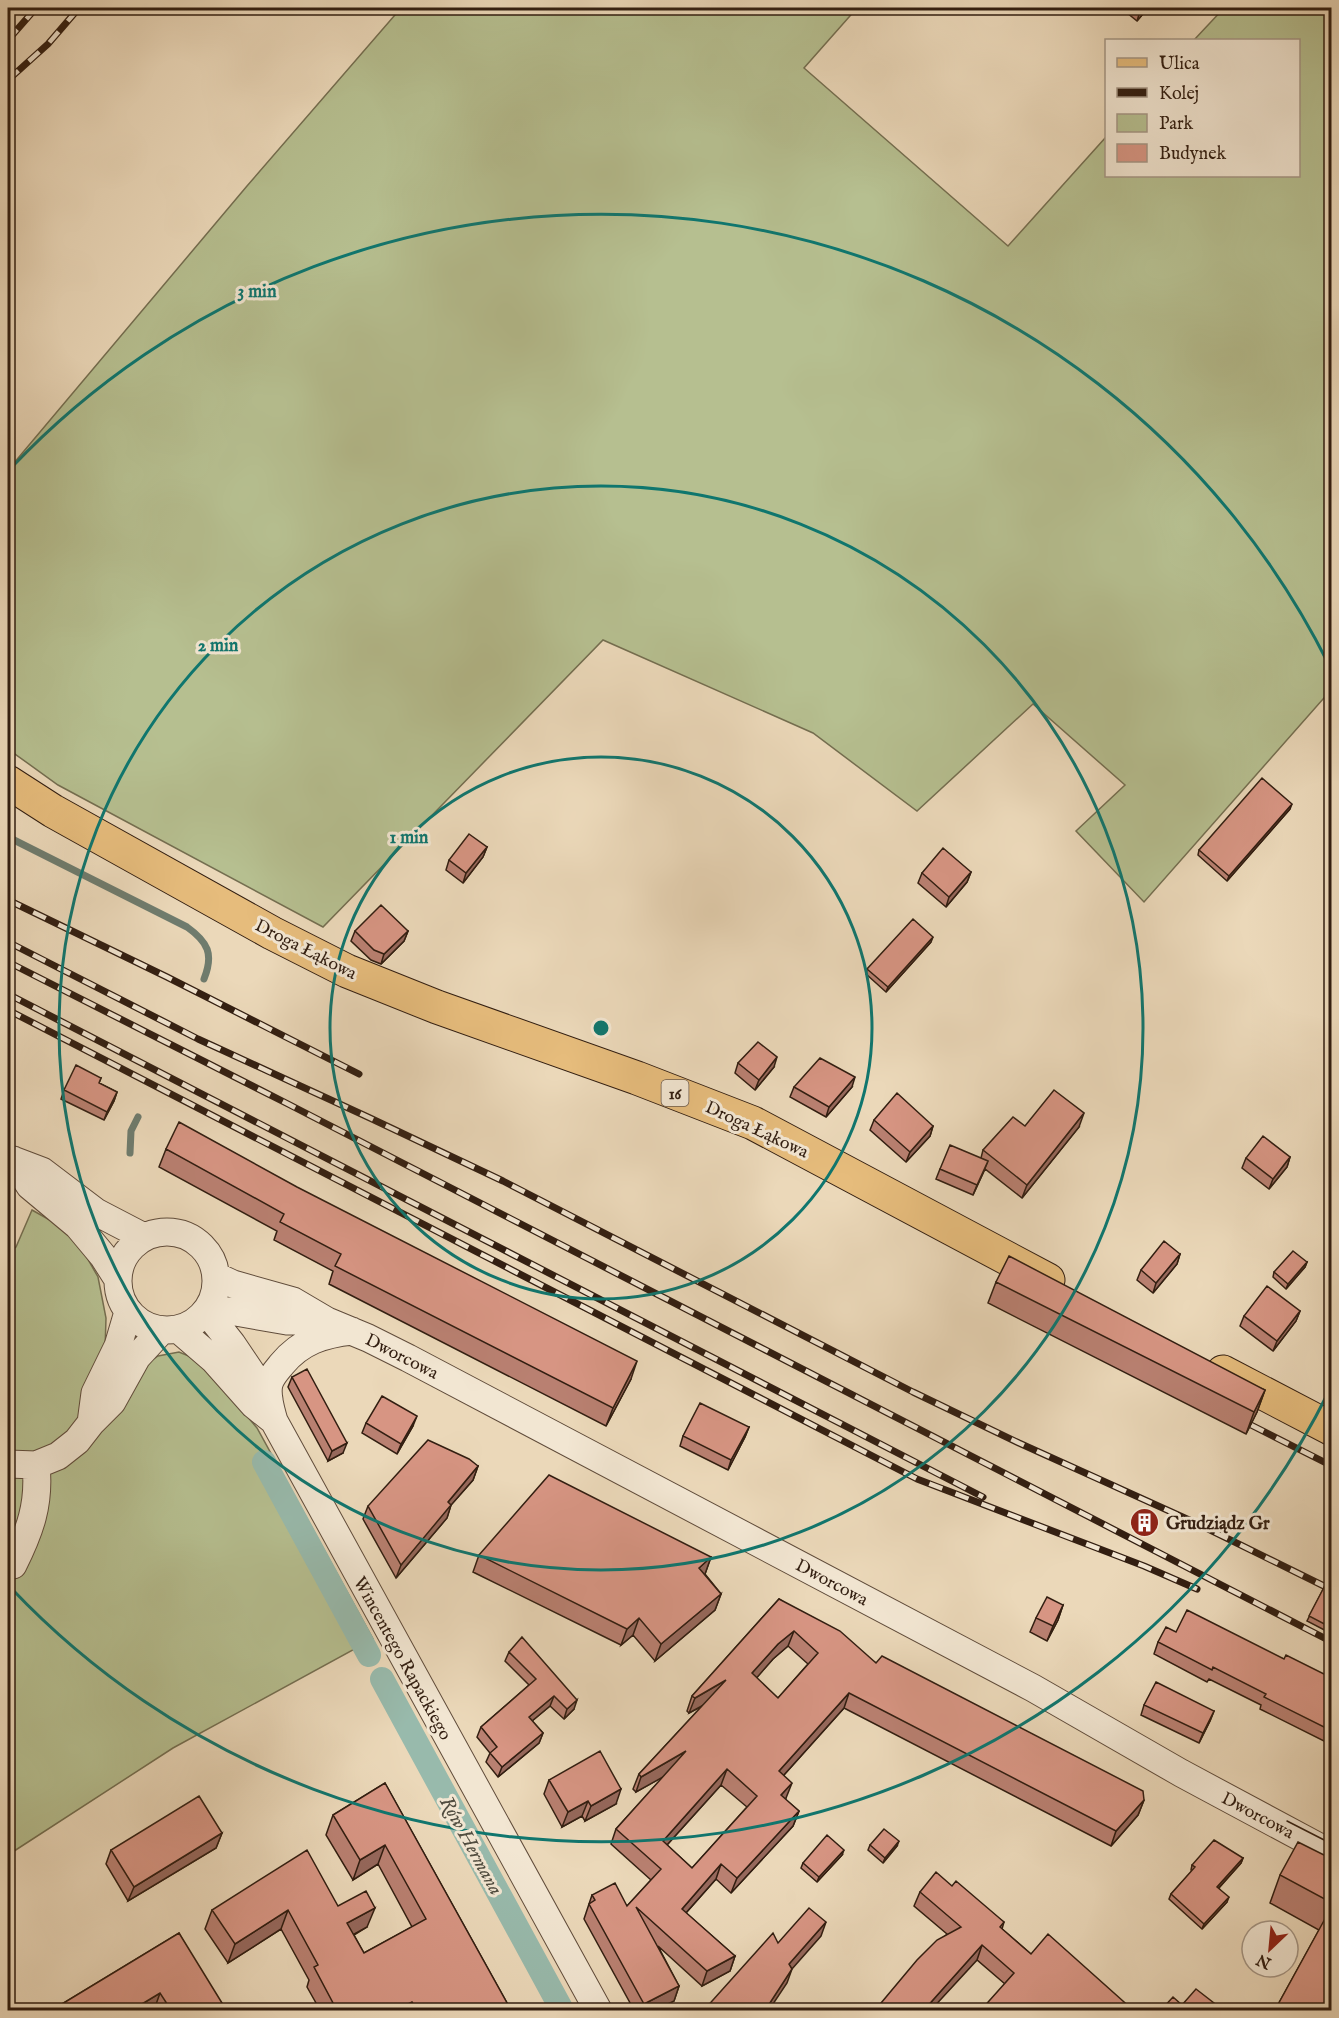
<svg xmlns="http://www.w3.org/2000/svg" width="1339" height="2018" viewBox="0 0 1339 2018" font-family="'IM FELL English',serif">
<rect width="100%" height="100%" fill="#ebd8b9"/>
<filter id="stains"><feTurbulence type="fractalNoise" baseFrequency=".00333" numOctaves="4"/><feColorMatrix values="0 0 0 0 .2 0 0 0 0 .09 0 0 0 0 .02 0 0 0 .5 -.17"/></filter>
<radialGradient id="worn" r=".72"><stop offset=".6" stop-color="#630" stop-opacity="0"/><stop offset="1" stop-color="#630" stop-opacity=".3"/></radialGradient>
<path fill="#b6bf90" stroke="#746e50" stroke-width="1.5" d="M401,8H857L804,68L1008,246L1106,137V176H1298V40H1194L1224,8H1331V690L1144,902L1076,831L1125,785L1033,704L917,811L813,733L603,640L323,927L58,785L8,749V470L247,186Z
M32,1210L73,1233L98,1277L106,1318L105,1350L139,1369L158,1356L179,1352L201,1361L257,1428L373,1639L173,1748L8,1855V1253L16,1247Z"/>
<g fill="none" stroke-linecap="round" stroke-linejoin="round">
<path stroke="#6f7c6e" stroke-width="7" d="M8,837L187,927C208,942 214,954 204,979
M130,1153L131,1131L138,1117"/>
<path stroke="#98baac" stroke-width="24" d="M264,1462L369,1655
M382,1679L562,2010"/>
<defs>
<path id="minor" d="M13,1160L30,1186L78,1226L103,1256L117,1278
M13,1160L42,1171L96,1212L144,1237
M118 1281a49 49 0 1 1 98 0a49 49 0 1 1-98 0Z
M216,1276L233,1284L293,1301L327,1321L368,1338L408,1358L1033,1688L1181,1773L1332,1854
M206,1311H230L287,1321H326
M206,1311L232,1344L269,1399
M178,1329L214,1360L254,1405L274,1421L598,2010
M274,1421C271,1410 266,1396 269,1384C271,1376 277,1370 282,1364C301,1341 324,1334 352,1331
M91,1423L95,1393L118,1346L128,1312
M8,1464L36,1465L58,1456L77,1441L91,1423L112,1402L137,1357L162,1330
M13,1565C30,1531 40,1504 36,1465"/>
<path id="primary" d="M8,782L53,811L272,933L347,971L437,1007L637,1078L753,1123L1048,1280
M1223,1372L1332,1429"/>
</defs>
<use href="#minor" stroke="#604c3b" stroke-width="29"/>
<use href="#primary" stroke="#321e11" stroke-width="35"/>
<use href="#minor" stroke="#f2e6d2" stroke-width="27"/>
<use href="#primary" stroke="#e6bc7c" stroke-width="33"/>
<path stroke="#321e11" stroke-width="1.5" d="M1287,1821L1332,1844"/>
<defs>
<path id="rail" d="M8,40L36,8
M8,80L48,44L79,8
M8,900L167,977L359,1074
M8,942L198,1039L370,1118L503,1181L913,1392L1019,1443L1198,1524L1332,1590
M8,962L290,1105L1332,1642
M8,994L983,1497
M8,1010L917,1479L1144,1566L1197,1589
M1251,1425L1332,1466"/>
</defs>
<use href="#rail" stroke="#321e11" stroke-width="7"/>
<use href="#rail" stroke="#f2e6d2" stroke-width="4.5" stroke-dasharray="14" stroke-linecap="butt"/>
</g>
<path fill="#b98071" stroke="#321e11" stroke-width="1.5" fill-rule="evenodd" d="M1121,8H1148L1137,21Z
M1290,809L1227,881L1198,855L1199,850Z
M487,847L483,857L463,883L446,870L449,860Z
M971,872L967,882L946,907L918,883L922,873Z
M355,931H408L404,941L381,964L371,960L351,941Z
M931,942L886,992L866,974L867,969Z
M738,1063L774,1067L755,1090L735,1073Z
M101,1078L99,1083L117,1092L114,1101L104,1120L61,1099L64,1090Z
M794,1087H852L826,1117L790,1097Z
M874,1120L933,1126L930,1136L906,1162L870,1130Z
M1025,1126L1079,1127L1022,1198L985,1169L973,1195L936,1179L940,1169L981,1158L983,1150Z
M166,1149L631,1379L606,1426L329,1284L333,1271L274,1240L277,1231L159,1167Z
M1290,1157L1287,1167L1269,1189L1242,1168L1246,1158Z
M1180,1254L1177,1264L1153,1293L1137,1280L1141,1270Z
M1307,1262L1305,1267L1286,1289L1273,1277L1274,1272Z
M996,1282L1265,1390L1257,1412L1246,1434L988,1303Z
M1300,1311L1296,1321L1273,1351L1240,1326L1244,1316Z
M292,1377L343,1453L328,1461L288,1387Z
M366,1423L413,1426L397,1454L362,1433Z
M749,1427L745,1437L728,1470L680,1446L683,1436Z
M478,1466L473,1480L451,1505L447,1518L396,1578L363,1519L368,1506Z
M479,1555L711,1557L705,1574L721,1594L715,1610L655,1661L633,1635L621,1645L473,1572Z
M1332,1572V1634L1307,1621Z
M779,1599L876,1663L1144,1800L1138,1815L1111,1846L844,1708L784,1775L786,1798L785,1799L799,1811L793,1826L731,1893L716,1879L686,1913L735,1956L730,1971L702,1986L658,1946L679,1986L674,2001L656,2010H634L584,1919L592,1895L627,1906L651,1880L611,1844L616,1829L664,1776L636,1792L633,1789L639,1774L702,1706L689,1713L687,1711L692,1696ZM788,1646L808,1664L778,1698L756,1678L773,1659ZM721,1785L747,1807L692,1868L667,1845Z
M1063,1605L1058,1620L1047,1641L1030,1632L1036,1618Z
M1176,1632L1284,1659L1332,1678V1745L1260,1709L1261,1705L1209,1679L1207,1682L1154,1654L1158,1642Z
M509,1652L574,1709L564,1719L550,1706L532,1721L543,1733L539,1743L498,1777L486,1762L490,1753L477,1737L481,1727L529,1685L505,1661Z
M1144,1705L1214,1711L1210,1721L1199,1743L1141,1715Z
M549,1780L616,1804L585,1821L582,1816L562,1827L544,1794Z
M385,1783L511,2010H320L307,1987L309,1980L281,1929L228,1963L205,1929L212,1910L338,1906L367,1927L354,1935L364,1953L412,1927L378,1864L353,1880L326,1835L333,1815Z
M222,1833L216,1848L128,1901L106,1864L111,1850Z
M870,1845L897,1846L883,1863L868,1850Z
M842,1855L817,1882L801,1868L803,1863Z
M1243,1858L1241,1863L1219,1888L1227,1902L1202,1929L1169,1899L1171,1894L1192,1871L1191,1870L1192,1865Z
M1332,1859V1999L1325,2010H1275L1319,1930L1270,1903L1280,1875Z
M952,1886L1004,1922L1002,1929L1031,1954L1005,1984L977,1960L876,2009L947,1934L914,1906L920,1892Z
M179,1933L221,2010H52Z"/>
<path fill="#96685c" stroke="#321e11" stroke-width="1.5" d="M1141,8H1148L1137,21Z
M1292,804L1290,809L1227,881L1229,876Z
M487,847L483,857L463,883L466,873Z
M971,872L967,882L946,907L949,897Z
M408,931L404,941L381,964L384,954Z
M933,937L931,942L886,992L888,987Z
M777,1057L774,1067L755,1090L759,1080Z
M855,1077L852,1087L826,1117L829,1107Z
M117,1092L114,1101L104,1120L107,1112Z
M1084,1113L1079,1127L1022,1198L1027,1185Z
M933,1126L930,1136L906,1162L910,1152Z
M1290,1157L1287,1167L1269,1189L1273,1179Z
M988,1161L984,1171L973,1195L977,1185Z
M1180,1254L1177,1264L1153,1293L1156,1283Z
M1307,1262L1305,1267L1286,1289L1288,1284Z
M1300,1311L1296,1321L1273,1351L1277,1341Z
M637,1361L631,1379L606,1426L613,1408Z
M1265,1390L1257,1412L1246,1434L1254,1412Z
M417,1416L413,1426L397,1454L401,1444Z
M749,1427L745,1437L728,1470L731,1460Z
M347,1443L343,1453L328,1461L332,1451Z
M478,1466L473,1480L451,1505L447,1518L396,1578L401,1565L448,1502Z
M711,1557L705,1574L693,1584L699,1568Z
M721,1594L715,1610L655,1661L661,1644Z
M1063,1605L1058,1620L1047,1641L1053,1626Z
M639,1618L633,1635L621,1645L627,1629Z
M794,1631L788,1646L773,1659L747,1689L752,1673L778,1644Z
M726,1680L720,1696L689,1713L695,1698Z
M849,1693L844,1708L774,1786L779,1771Z
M554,1696L550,1706L526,1726L529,1717Z
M577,1700L574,1709L564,1719L567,1709Z
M1214,1711L1210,1721L1199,1743L1203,1733Z
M543,1733L539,1743L498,1777L502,1767Z
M686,1751L681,1767L636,1792L641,1777Z
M727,1769L721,1785L657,1856L663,1841Z
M792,1783L786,1798L775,1810L781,1795Z
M621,1789L616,1804L585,1821L591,1806Z
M1144,1800L1138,1815L1111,1846L1116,1831Z
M588,1801L582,1816L562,1827L568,1812Z
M799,1811L793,1826L731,1893L737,1878Z
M222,1833L216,1848L128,1901L134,1887Z
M899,1841L897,1846L883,1863L885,1858Z
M385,1845L378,1864L353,1880L360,1860Z
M844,1850L842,1855L817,1882L819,1877Z
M1243,1858L1241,1863L1215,1892L1217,1887Z
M721,1864L716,1879L676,1924L682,1909Z
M1229,1897L1227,1902L1202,1929L1204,1924Z
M375,1908L367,1927L340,1942L347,1923Z
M288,1910L281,1929L228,1963L235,1944Z
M826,1922L821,1936L784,1978L789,1964Z
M982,1945L977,1960L931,2010H924Z
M735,1956L730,1971L702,1986L707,1971Z
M792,1969L787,1983L769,2010H765Z
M679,1986L674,2001L656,2010H642L644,2004Z
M1332,1989V1999L1325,2010H1320Z
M160,1993L154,2010H132Z
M412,2002L409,2010H396Z"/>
<path fill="#d79583" stroke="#321e11" stroke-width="1.5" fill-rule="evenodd" d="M1262,778L1292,804L1229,876L1199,850Z
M469,834L487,847L466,873L449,860Z
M943,848L971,872L949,897L922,873Z
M381,905L408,931L384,954L374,950L355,931Z
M913,919L933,937L888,987L867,969Z
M758,1042L777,1057L759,1080L738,1063Z
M820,1058L855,1077L829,1107L794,1087Z
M76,1065L101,1078L99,1083L117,1092L107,1112L64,1090Z
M1054,1090L1084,1113L1027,1185L983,1150L1013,1117L1025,1126Z
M897,1093L933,1126L910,1152L874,1120Z
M179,1122L297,1187L637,1361L613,1408L335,1266L341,1254L280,1222L284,1214L166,1149Z
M1263,1136L1290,1157L1273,1179L1246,1158Z
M950,1145L988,1161L977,1185L940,1169Z
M1164,1241L1180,1254L1156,1283L1141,1270Z
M1293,1251L1307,1262L1288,1284L1274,1272Z
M1009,1256L1265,1390L1254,1412L996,1282Z
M1267,1286L1300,1311L1277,1341L1244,1316Z
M307,1369L347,1443L332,1451L292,1377Z
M382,1396L417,1416L401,1444L366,1423Z
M700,1403L749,1427L731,1460L683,1436Z
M428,1440L469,1459L478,1466L448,1502L451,1505L401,1565L368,1506Z
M549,1475L711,1557L699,1568L721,1594L661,1644L639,1618L627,1629L479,1555Z
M1332,1572V1628L1309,1616Z
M1047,1597L1063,1605L1053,1626L1036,1618Z
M779,1599L840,1631L876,1663L882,1656L1143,1791L1144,1800L1116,1831L849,1693L779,1771L792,1783L781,1795L799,1811L737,1878L721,1864L682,1909L735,1956L707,1971L636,1907L679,1986L644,2004L589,1904L595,1900L592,1895L615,1883L627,1906L661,1869L616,1829L686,1751L641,1777L639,1774L726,1680L695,1698L692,1696ZM794,1631L818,1653L778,1698L752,1673L778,1644ZM727,1769L757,1796L692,1868L663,1841Z
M1187,1610L1284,1659L1286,1655L1332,1678V1731L1264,1697L1266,1694L1213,1667L1212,1670L1158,1642L1166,1627L1176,1632Z
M522,1637L577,1700L567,1709L554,1696L529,1717L543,1733L502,1767L490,1753L497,1747L481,1727L536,1679L509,1652Z
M1156,1682L1214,1711L1203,1733L1144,1705Z
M600,1751L621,1789L591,1806L588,1801L568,1812L549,1780Z
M385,1783L511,2010H417L412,2002L396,2010H335L331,2004L333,2003L314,1967L318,1965L288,1910L235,1944L212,1910L307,1850L338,1906L366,1891L375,1908L347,1923L364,1953L426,1919L385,1845L360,1860L333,1815Z
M199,1796L222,1833L134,1887L111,1850Z
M884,1829L899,1841L885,1858L870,1845Z
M827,1835L844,1850L819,1877L803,1863Z
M1214,1840L1243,1858L1217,1887L1229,1897L1204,1924L1171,1894L1195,1867L1192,1865Z
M1298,1842L1332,1859V1903L1280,1875Z
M936,1872L952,1886L956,1881L1004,1922L1000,1927L1031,1954L1048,1934L1133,2010H981L1014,1973L982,1945L924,2010H873L874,2008L876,2009L917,1960L937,1940L961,1927L920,1892Z
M1332,1906V1989L1320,2010H1275Z
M809,1908L826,1922L789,1964L792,1969L766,2009L763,2008L761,2010H704L773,1933L778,1943Z
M179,1933L222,2003L217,2005L221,2010H171L160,1993L132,2010H52Z
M1196,1989L1223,2010H1161L1173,1997L1182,2005Z"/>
<g fill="none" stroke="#0f766e" stroke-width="3">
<circle cx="601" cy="1028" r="271"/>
<circle cx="601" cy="1028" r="542"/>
<path d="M1329 1391A813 813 0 0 1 11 1588M11 468A813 813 0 0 1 1329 665"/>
</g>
<defs>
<symbol id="building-disc" viewBox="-11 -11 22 22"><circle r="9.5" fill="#8f2418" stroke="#f2e6d2"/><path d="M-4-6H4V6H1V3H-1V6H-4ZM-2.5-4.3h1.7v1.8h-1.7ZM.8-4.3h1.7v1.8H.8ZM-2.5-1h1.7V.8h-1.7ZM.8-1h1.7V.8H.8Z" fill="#fff"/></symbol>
</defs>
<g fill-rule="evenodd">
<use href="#building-disc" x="1128" y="1506" width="33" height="33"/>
</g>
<g text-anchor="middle" stroke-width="6" stroke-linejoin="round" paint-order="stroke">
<rect fill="#f2e6d2" stroke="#6c5a4b" stroke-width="1.5" x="661.5" y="1080" width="27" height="26" rx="4.5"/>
<g font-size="16" font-weight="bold" fill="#321e11">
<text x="675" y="1099">16</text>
</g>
<g font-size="18" fill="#321e11" stroke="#f2e6d2">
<text transform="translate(306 949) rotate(27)" y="6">Droga Łąkowa</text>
<text transform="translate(757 1129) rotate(25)" y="6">Droga Łąkowa</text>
<text transform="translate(402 1356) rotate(27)" y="6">Dworcowa</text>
<text transform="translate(832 1582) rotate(28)" y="6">Dworcowa</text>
<text transform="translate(403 1658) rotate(61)" y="6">Wincentego Rapackiego</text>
<text transform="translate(1258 1815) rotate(28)" y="6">Dworcowa</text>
</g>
<g font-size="18" font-weight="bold" fill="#321e11" stroke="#f2e6d2" text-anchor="start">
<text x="1166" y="1529">Grudziądz Gr</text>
</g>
<g font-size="20" font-style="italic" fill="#514d40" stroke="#f2e6d2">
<text transform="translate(472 1845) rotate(61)" y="7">Rów Hermana</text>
</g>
</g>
<circle cx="601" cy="1028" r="9" fill="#0f766e" stroke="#f2e6d2" stroke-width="3"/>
<g font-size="18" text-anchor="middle" font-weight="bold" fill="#0f766e" stroke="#f2e6d2" stroke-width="6" stroke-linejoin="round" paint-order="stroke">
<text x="257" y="297">3 min</text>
<text x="218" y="651">2 min</text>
<text x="409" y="843">1 min</text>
</g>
<rect width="1339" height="2018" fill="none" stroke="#ebd8b9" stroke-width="30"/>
<rect x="9" y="9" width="1321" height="2000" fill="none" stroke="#321e11" stroke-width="3"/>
<rect x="15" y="15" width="1309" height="1988" fill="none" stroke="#321e11" stroke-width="1.5"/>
<rect x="1105" y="39" width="195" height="138" fill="#f2e6d2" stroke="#a59685" stroke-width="1.5"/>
<rect x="1117" y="58" width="30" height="9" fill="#e6bc7c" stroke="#a59685" stroke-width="1.5"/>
<text x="1159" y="69" font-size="18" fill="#321e11">Ulica</text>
<rect x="1117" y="88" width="30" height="9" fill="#321e11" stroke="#a59685" stroke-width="1.5"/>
<text x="1159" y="99" font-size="18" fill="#321e11">Kolej</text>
<rect x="1117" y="114" width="30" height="18" fill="#b6bf90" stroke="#a59685" stroke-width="1.5"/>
<text x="1159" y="129" font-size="18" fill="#321e11">Park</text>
<rect x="1117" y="144" width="30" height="18" fill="#d79583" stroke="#a59685" stroke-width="1.5"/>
<text x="1159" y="159" font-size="18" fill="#321e11">Budynek</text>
<g transform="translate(1270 1949) rotate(206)"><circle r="28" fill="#f2e6d2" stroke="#a59685" stroke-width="1.5"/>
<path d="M0-4.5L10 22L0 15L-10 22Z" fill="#8f2418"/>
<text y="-9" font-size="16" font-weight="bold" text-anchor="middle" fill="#321e11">N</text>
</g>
<rect width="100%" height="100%" filter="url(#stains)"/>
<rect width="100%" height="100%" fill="url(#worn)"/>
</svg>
